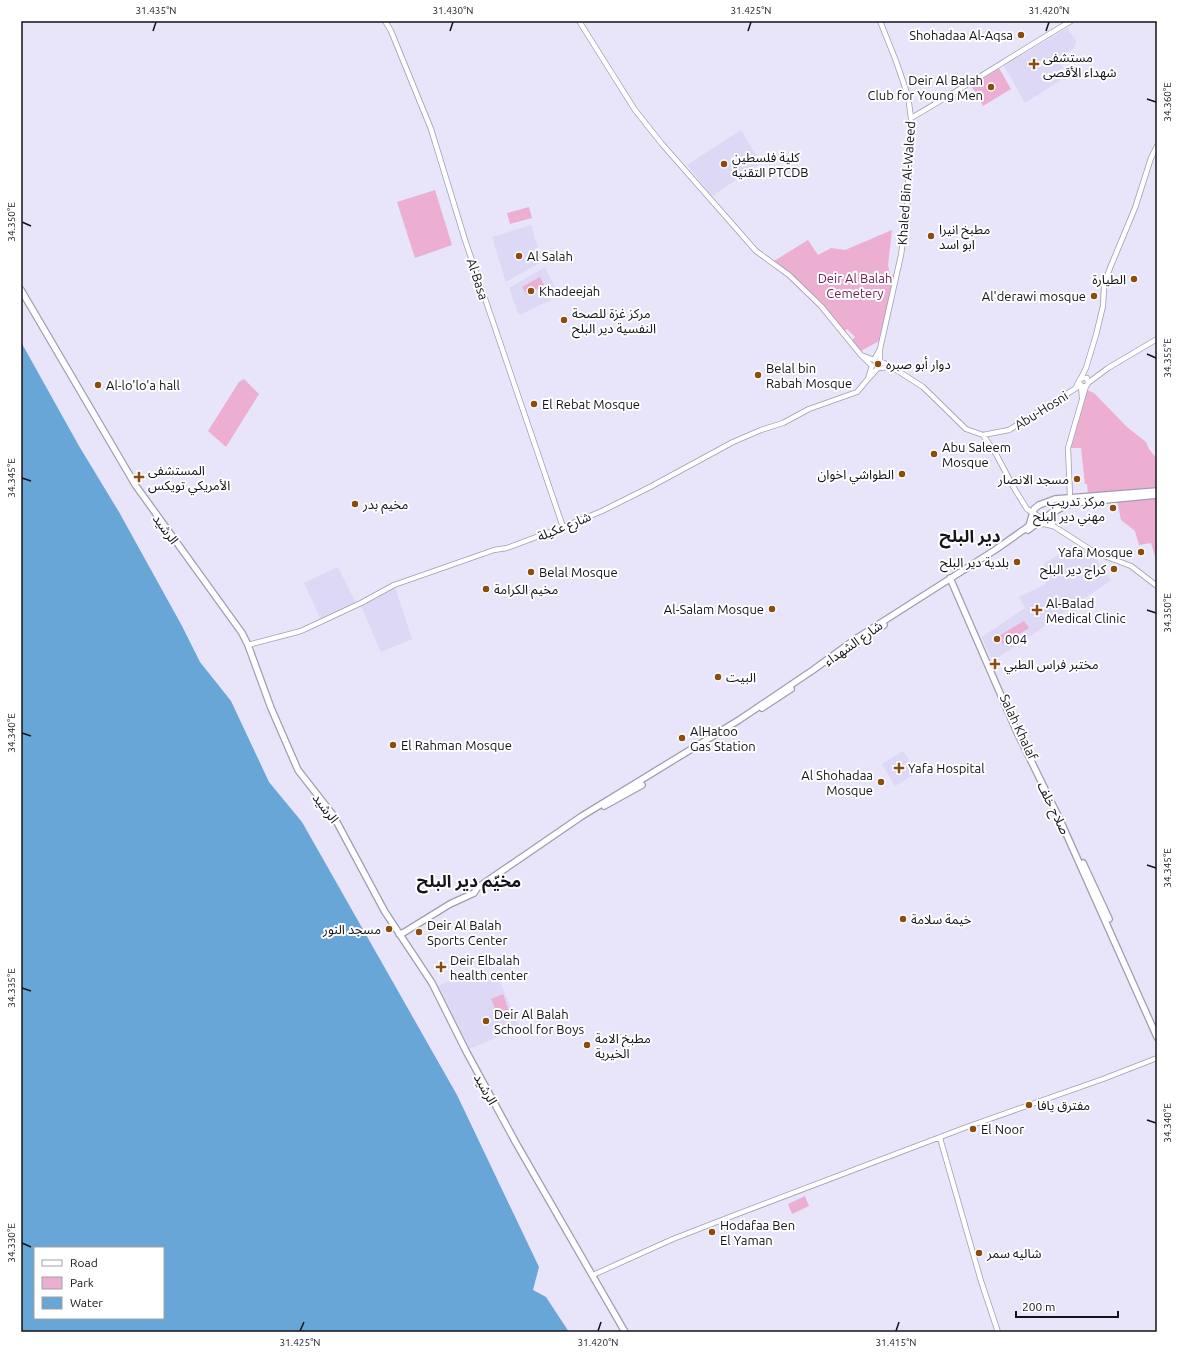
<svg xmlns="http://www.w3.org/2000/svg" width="1178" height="1353" viewBox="0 0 1178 1353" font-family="Ubuntu,'Noto Sans Arabic',sans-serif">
<rect width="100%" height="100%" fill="#e8e4fa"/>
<path fill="#ddd8f5" d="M1067,28L1076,41L1074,48L1057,59L1063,68L1056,72L1061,80L1025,103L1004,66Z
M741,130L761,163L712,196L687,165Z
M531,225L539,251L543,261L506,282L492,237Z
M545,267L556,290L548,293L551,300L519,315L509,288Z
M1074,545L1095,557L1111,580L1039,630L1023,641H1020V643L999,657H990L982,637L1025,608L1028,612L1019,597L1046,584L1044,566L1045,563Z
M338,567L356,603L321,620L304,583Z
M395,587L412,639L381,652L361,606Z
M903,751L917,772L895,786L882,764Z
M495,971L520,1028L469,1049L438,986L454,979L455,981L479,972L481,977Z"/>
<path fill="#ecafd2" d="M999,68L1011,89L983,106L971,85Z
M435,190L452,245L415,258L397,202Z
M529,207L532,218L510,224L507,213Z
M892,230L888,265L890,274L895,275L879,341L861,351L852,340L855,337L847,329L845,331L820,301L792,275L774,261L808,240L818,255L831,248L845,250Z
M540,277L544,285L527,295L522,287Z
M244,379L259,394L226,447L208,431L239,382Z
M1087,390L1094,393L1127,427L1146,442L1149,449L1157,459V490L1088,495L1087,484H1085L1081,448H1071Z
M1157,497V559L1156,560L1151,543L1139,545L1135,531L1121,520L1117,500Z
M1024,621L1029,628L1003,644L999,636Z
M503,994L509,1011L498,1016L491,999Z
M805,1196L809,1206L792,1214L788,1204Z"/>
<path fill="#68a6d7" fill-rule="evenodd" d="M21,342L79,446L119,512L182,626L200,662L231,701L269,782L302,822L457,1095L539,1267L533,1290L546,1297L569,1332H21ZM35,1248H163V1318H35Z"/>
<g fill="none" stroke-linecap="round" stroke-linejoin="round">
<defs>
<path id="minor" d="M385,21L391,31L431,129L465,240L563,527
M579,21L635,110L662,144L756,251L789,275L821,306L861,355
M880,21L896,61L908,96L911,118L907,212L901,255L880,349
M911,118C965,87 1017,53 1071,21
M889,367L878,368L868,379L872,366L861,355L874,360L880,349V361L895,369L923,387L966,429L983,435L1009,430L1081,385L1082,398
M1081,378L1086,368L1096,335L1103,306L1104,286L1110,268L1135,208L1151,158L1157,146
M1088,383L1108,368L1157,339
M1076,387L1080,379L1083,378H1087L1088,383L1087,385L1084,387L1081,385L1079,382
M983,435L996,454L1014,488L1027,509L1094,552L1131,566L1157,586
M1068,505L1070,497L1068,448L1086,386
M1036,525L1044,524L1053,526L1052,517L1054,511
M248,645L301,631L361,603L394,585L494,550L507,548L563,527L602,511L650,487L733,442L761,430L783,423L809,409L857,392L868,379
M940,1138L981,1281L998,1332
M593,1275L673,1239L727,1218L964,1128L1103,1079L1157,1058"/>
<path id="major" d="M21,290L136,486L242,633L248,645L271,708L298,770L333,815L385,912L432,983L466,1051L516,1143L625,1332
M1028,530C1043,519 1056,508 1074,503L1157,495
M950,578L1016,730L1060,820L1157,1037
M846,651L884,625
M762,708L791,689
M604,806L642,785
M1083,863L1109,919
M399,934L403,933L450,904L474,893L477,888L582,816L739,720L813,670L857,638L995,550L1029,526L1034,509L1039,505L1055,499L1157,491"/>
</defs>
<use href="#minor" stroke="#a09db1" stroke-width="6"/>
<use href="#major" stroke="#a09db1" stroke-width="8"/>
<use href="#minor" stroke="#fff" stroke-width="4.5"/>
<use href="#major" stroke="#fff" stroke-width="5.5"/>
</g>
<path fill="none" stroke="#14121a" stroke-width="1.5" d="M153,31L156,22M450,31L453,22M748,31L751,22M1046,31L1049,22M1147,99L1156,102M22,222L31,226M1147,354L1156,358M22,478L31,481M1147,610L1156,613M22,733L31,736M1147,865L1156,868M22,988L31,991M1147,1120L1156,1123M22,1243L31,1247M300,1331L304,1322M598,1331L601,1322M896,1331L899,1322"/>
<g fill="#8a4d0f" stroke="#fff" stroke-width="1.5">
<circle cx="1021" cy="35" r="4"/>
<path d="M1032 58h4v4h4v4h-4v4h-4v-4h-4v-4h4z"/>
<circle cx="991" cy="87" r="4"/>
<circle cx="724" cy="164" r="4"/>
<circle cx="931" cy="236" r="4"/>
<circle cx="519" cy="256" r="4"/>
<circle cx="1134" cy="279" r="4"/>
<circle cx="531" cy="291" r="4"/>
<circle cx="1094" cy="296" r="4"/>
<circle cx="564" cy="320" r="4"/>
<circle cx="878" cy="364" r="4"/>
<circle cx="758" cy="375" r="4"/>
<circle cx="98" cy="385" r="4"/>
<circle cx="534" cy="404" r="4"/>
<circle cx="934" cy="454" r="4"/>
<circle cx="902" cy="474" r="4"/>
<path d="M137 471h4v4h4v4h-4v4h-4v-4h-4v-4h4z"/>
<circle cx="1077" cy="479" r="4"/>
<circle cx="355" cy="504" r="4"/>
<circle cx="1113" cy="508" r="4"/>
<circle cx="1141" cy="552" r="4"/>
<circle cx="1017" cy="562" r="4"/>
<circle cx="1114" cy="569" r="4"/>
<circle cx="531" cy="572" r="4"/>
<circle cx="486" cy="589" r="4"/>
<circle cx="772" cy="609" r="4"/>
<path d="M1035 604h4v4h4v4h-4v4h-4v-4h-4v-4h4z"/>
<circle cx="997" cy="639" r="4"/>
<path d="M993 658h4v4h4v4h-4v4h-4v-4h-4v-4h4z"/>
<circle cx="718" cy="677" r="4"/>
<circle cx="682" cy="738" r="4"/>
<circle cx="393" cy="745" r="4"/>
<path d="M897 762h4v4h4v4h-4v4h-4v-4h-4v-4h4z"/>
<circle cx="881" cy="782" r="4"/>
<circle cx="903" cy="919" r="4"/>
<circle cx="389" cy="929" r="4"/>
<circle cx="419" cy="932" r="4"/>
<path d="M439 961h4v4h4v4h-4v4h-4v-4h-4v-4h4z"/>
<circle cx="486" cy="1021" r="4"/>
<circle cx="587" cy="1045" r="4"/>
<circle cx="1029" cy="1105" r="4"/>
<circle cx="973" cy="1129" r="4"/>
<circle cx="712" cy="1232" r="4"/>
<circle cx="979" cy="1253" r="4"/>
</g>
<g text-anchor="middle" stroke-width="4" stroke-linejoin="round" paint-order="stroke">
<g font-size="13" fill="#14121a" stroke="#fff" text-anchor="start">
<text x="1013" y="40" text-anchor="end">Shohadaa Al-Aqsa</text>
<text x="1043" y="62">مستشفى<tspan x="1043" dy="15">شهداء الأقصى</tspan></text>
<text x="983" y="85" text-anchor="end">Deir Al Balah<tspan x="983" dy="15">Club for Young Men</tspan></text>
<text x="732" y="162">كلية فلسطين<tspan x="732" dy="15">التقنية PTCDB</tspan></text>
<text x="939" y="234">مطبخ انيرا<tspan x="939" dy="15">ابو اسد</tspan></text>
<text x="527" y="261">Al Salah</text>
<text x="1126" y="284" text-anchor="end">الطيارة</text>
<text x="539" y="296">Khadeejah</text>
<text x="1086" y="301" text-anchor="end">Al'derawi mosque</text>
<text x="572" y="318">مركز غزة للصحة<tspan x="572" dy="15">النفسية دير البلح</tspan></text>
<text x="886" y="369">دوار أبو صبره</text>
<text x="766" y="373">Belal bin<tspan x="766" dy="15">Rabah Mosque</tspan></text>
<text x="106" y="390">Al-lo'lo'a hall</text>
<text x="542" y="409">El Rebat Mosque</text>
<text x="942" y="452">Abu Saleem<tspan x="942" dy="15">Mosque</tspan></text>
<text x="148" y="475">المستشفى<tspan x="148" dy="15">الأمريكي تويكس</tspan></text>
<text x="894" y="479" text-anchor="end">الطواشي اخوان</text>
<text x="1069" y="484" text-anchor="end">مسجد الانصار</text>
<text x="1105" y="506" text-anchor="end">مركز تدريب<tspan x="1105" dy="15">مهني دير البلح</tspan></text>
<text x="363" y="509">مخيم بدر</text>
<text x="1133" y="557" text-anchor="end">Yafa Mosque</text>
<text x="1009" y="567" text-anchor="end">بلدية دير البلح</text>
<text x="1106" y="574" text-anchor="end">كراج دير البلح</text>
<text x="539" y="577">Belal Mosque</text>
<text x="494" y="594">مخيم الكرامة</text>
<text x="1046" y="608">Al-Balad<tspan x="1046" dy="15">Medical Clinic</tspan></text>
<text x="764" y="614" text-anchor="end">Al-Salam Mosque</text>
<text x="1005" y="644">004</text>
<text x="1004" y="669">مختبر فراس الطبي</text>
<text x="726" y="682">البيت</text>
<text x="690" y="736">AlHatoo<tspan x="690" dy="15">Gas Station</tspan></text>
<text x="401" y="750">El Rahman Mosque</text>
<text x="908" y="773">Yafa Hospital</text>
<text x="873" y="780" text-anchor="end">Al Shohadaa<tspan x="873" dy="15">Mosque</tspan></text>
<text x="911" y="924">خيمة سلامة</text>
<text x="427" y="930">Deir Al Balah<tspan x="427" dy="15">Sports Center</tspan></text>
<text x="381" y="934" text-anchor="end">مسجد النور</text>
<text x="450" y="965">Deir Elbalah<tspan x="450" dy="15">health center</tspan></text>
<text x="494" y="1019">Deir Al Balah<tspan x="494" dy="15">School for Boys</tspan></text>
<text x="595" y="1043">مطبخ الامة<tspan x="595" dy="15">الخيرية</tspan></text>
<text x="1037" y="1110">مفترق يافا</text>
<text x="981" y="1134">El Noor</text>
<text x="720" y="1230">Hodafaa Ben<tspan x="720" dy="15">El Yaman</tspan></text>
<text x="987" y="1258">شاليه سمر</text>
</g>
<g font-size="13" fill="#14121a" stroke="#fff">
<text transform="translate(906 183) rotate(-86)" y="5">Khaled Bin Al-Waleed</text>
<text transform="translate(478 279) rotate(72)" y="5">Al-Basa</text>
<text transform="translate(1041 410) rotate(-32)" y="5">Abu-Hosni</text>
<text transform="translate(564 526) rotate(-22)" y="5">شارع عكيلة</text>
<text transform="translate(166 529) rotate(54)" y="5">الرشيد</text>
<text transform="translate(853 643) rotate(-35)" y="5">شارع الشهداء</text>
<text transform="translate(1019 727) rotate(65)" y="5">Salah Khalaf</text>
<text transform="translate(326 808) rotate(53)" y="5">الرشيد</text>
<text transform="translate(1054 808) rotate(64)" y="5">صلاح خلف</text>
<text transform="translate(486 1089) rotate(61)" y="5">الرشيد</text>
</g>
<g font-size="13" fill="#6e1f54" stroke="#fff">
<text x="855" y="283">Deir Al Balah<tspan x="855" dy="15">Cemetery</tspan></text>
</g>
<g font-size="17" font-weight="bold" fill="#14121a" stroke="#fff">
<text x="970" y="542">دير البلح</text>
<text x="469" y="887">مخيّم دير البلح</text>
</g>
</g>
<rect width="1178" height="1353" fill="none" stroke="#ffffff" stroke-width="44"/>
<rect x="34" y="1247" width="130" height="72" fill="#ffffff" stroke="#a1a0a3"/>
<rect x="42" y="1260" width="20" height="6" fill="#ffffff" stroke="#a1a0a3"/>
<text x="70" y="1267" font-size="12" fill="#14121a">Road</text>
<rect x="42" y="1277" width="20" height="12" fill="#ecafd2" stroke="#a1a0a3"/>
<text x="70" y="1287" font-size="12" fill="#14121a">Park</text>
<rect x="42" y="1297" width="20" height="12" fill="#68a6d7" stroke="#a1a0a3"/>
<text x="70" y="1307" font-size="12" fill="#14121a">Water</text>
<path d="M1016 1311v6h102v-6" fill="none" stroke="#14121a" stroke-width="2"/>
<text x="1022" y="1311" font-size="12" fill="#14121a" stroke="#ffffff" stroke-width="3" paint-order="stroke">200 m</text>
<rect x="22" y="22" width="1134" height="1309" fill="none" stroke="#14121a" stroke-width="1.5"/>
<g font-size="10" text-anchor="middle" fill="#14121a">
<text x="156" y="14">31.435°N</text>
<text x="453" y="14">31.430°N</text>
<text x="751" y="14">31.425°N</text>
<text x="1049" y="14">31.420°N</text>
<text transform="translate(1167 102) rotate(-90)" y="4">34.360°E</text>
<text transform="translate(11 222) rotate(-90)" y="4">34.350°E</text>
<text transform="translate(1167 358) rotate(-90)" y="4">34.355°E</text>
<text transform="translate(11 478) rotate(-90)" y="4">34.345°E</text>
<text transform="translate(1167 613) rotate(-90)" y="4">34.350°E</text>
<text transform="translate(11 733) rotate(-90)" y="4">34.340°E</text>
<text transform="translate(1167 868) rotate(-90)" y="4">34.345°E</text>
<text transform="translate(11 988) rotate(-90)" y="4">34.335°E</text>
<text transform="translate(1167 1123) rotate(-90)" y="4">34.340°E</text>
<text transform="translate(11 1243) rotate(-90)" y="4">34.330°E</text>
<text x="300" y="1346">31.425°N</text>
<text x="598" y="1346">31.420°N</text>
<text x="896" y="1346">31.415°N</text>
</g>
</svg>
